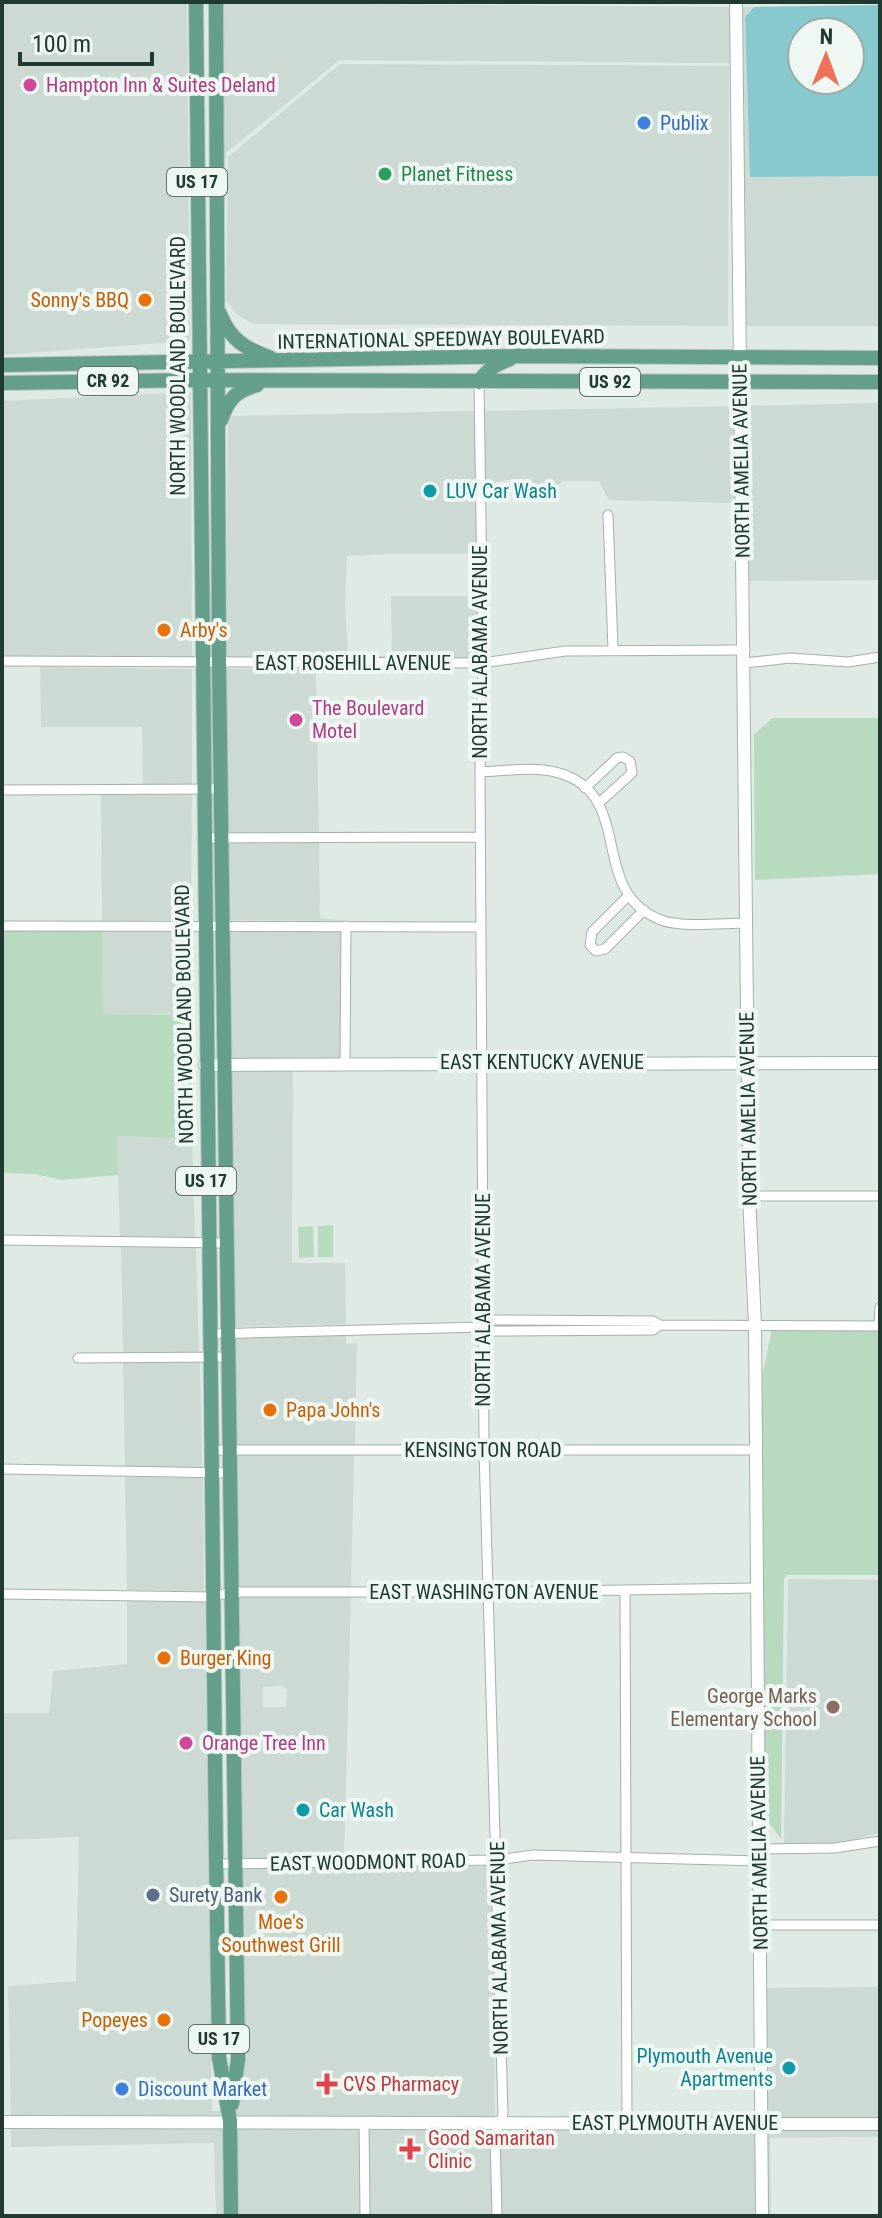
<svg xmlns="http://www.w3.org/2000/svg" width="882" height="2218" viewBox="0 0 882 2218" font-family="'Roboto Condensed',sans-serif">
<rect width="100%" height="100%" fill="#dfeae4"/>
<path fill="#cddad3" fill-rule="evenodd" d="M2,2H187L190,341L2,355Z
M223,3L732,7L731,63L339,60L226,153L224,182Z
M741,7H754L745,17L751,177L880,176V326H744Z
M340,64L729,66L728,326L253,324L236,314L226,300L228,157Z
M191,392L192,658L2,656V401Z
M880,403V580L748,581L745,406Z
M736,406L739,582H735L734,503L609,500L599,481H562L547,498H539L512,479L497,482L485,502L484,411Z
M475,411L478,658H226L228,416ZM389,554H469V596H391L392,656H348L345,603L347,556Z
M40,667L192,669V784H143L142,727H41Z
M316,668L319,833H227L226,669Z
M192,794L191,920L102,921L101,795Z
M226,843H319L320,918L348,921L227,920Z
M191,930V1015L102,1014V931Z
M226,930L342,931L341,1058L228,1059Z
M228,1069H293L292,1263H345L346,1324L234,1327Z
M117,1136L192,1139L195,1238L120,1236Z
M121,1247L196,1248L199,1352L123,1353Z
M346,1334V1344L357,1343L355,1445H236L234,1338Z
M200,1362L202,1468L125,1466L123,1363Z
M237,1455H354L351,1587H237Z
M125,1477L203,1478L204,1591L127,1590Z
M788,1579L880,1580V1833L833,1845L784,1844Z
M237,1597H351L344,1857L240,1859ZM283,1686L287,1690L286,1707H263V1687Z
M127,1601L205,1602L212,2111L223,2110L224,2115L11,2117L8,1986L76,1981L79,1837L2,1840V1713H49L53,1671L127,1664Z
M493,1866L495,2117L235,2116L236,2109L240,2108V1869Z
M880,1987V2119L764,2118L765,1988Z
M225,2126L227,2216H216L214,2143L11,2147V2127Z
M234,2126L359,2127L360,2216H236Z
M493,2127L490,2136L492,2216H369L368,2128Z
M502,2127L755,2129L757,2216H501L499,2136Z
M764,2129H880V2137L770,2138L771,2216H766Z"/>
<path fill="#b8dbbf" d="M773,718H880V874L755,880L754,734Z
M2,931H102L103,1014L191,1015L192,1139L117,1136L118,1175L62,1180L35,1174L2,1173Z
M333,1225V1257H318V1226Z
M313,1226L314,1257L299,1258L298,1227Z
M772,1329L880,1331V1575H787L784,1579L781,1839L765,1817L759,1391Z"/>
<path fill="#87c9cf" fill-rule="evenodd" d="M880,5V176L750,177L745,17L754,7ZM802,32H850V80H802Z"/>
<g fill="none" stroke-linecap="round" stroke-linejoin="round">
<defs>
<path id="street" d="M479,382L483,663L480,772L484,1450L503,2114L495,2135L497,2216
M608,515L613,649
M2,661L483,663L565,651L745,650
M745,663L790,658L848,662L880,657
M480,772C505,771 535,766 559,773C636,795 587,892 661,920C683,928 722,923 747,923
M585,788L617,758L623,757L630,761L632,773L599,803
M2,790L220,789
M202,838L480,837
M629,895L592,932L590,945L596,951L605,949L644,910
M2,926L481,927
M345,1063L346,926
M749,1196H880
M2,1240L226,1243
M879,1326L880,1307
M483,1327L492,1320L653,1321L660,1325L880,1326
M208,1334L483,1327L491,1331L653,1330L660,1325
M78,1358L228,1357
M210,1450H755
M2,1469L230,1473
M625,1591L627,2123
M2,1594L212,1597L231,1592H490L757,1588
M760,1849L835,1848L880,1841
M217,1864L497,1860L533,1855L759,1861
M761,1925H880
M364,2122L365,2216"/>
<path id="secondary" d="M736,2L749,1196L755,1324L762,2216
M205,1065L880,1063
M2,2122L880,2124"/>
<path id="primary" d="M196,2C198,687 209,1372 219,2057L230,2121L231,2216
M216,2L219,664L238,2059L232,2104
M220,314C230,340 246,349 271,358
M2,365L518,356L880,358
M479,382C487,369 497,364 510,359
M2,383L197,380L880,382
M221,420C228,399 236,391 257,385"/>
</defs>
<use href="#street" stroke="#a2b1ab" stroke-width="11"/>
<use href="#secondary" stroke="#9eb5ab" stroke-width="14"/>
<use href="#primary" stroke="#bcc4c1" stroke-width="16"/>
<use href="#street" stroke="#fff" stroke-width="9"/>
<use href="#secondary" stroke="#fff" stroke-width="12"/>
<use href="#primary" stroke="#649f8b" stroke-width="14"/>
</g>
<g fill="#d1479c" stroke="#eff7f2" stroke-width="3">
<circle cx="30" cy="85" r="8"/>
<circle cx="296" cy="720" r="8"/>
<circle cx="186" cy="1743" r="8"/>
</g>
<g fill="#3f7fe0" stroke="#eff7f2" stroke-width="3">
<circle cx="644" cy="123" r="8"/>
<circle cx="122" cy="2089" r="8"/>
</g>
<circle fill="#2e9e5b" stroke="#eff7f2" stroke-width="3" cx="385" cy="174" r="8"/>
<g fill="#e8710a" stroke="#eff7f2" stroke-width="3">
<circle cx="145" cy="300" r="8"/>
<circle cx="164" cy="630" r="8"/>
<circle cx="270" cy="1410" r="8"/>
<circle cx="164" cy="1658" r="8"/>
<circle cx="281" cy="1897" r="8"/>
<circle cx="164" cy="2020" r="8"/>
</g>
<g fill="#0f9aa8" stroke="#eff7f2" stroke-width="3">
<circle cx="430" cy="491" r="8"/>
<circle cx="303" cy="1810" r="8"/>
<circle cx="789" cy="2068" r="8"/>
</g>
<circle fill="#8d6e63" stroke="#eff7f2" stroke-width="3" cx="833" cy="1707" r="8"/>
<circle fill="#5c6f8a" stroke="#eff7f2" stroke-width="3" cx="153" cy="1895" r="8"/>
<g fill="#e0444e" stroke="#eff7f2" stroke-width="3">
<path d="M323 2072h8v8h8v8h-8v8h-8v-8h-8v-8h8z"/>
<path d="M406 2137h8v8h8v8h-8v8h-8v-8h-8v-8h8z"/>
</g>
<g text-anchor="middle" stroke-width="8" stroke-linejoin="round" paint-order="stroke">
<g fill="#eff7f2" stroke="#5e726b" stroke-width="2">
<rect x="167" y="168" width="60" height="28" rx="6"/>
<rect x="78" y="367" width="60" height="28" rx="6"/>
<rect x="580" y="368" width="60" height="28" rx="6"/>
<rect x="176" y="1167" width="60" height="28" rx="6"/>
<rect x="189" y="2025" width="60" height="28" rx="6"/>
</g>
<g font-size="18" font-weight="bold" fill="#203931">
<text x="197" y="188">US 17</text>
<text x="108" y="387">CR 92</text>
<text x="610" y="388">US 92</text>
<text x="206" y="1187">US 17</text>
<text x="219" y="2045">US 17</text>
</g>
<g font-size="20" fill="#b23c85" stroke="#eff7f2" text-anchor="start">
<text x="46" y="92">Hampton Inn &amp; Suites Deland</text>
<text x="312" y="715">The Boulevard<tspan x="312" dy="23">Motel</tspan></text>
<text x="202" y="1750">Orange Tree Inn</text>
</g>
<g font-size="20" fill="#366cbe" stroke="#eff7f2" text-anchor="start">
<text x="660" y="130">Publix</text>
<text x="138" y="2096">Discount Market</text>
</g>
<g font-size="20" fill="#27864d" stroke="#eff7f2" text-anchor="start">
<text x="401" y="181">Planet Fitness</text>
</g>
<g font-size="20" fill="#c56008" stroke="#eff7f2" text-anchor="start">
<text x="129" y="307" text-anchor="end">Sonny's BBQ</text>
<text x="180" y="637">Arby's</text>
<text x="286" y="1417">Papa John's</text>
<text x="180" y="1665">Burger King</text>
<text x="281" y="1929" text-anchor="middle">Moe's<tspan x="281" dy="23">Southwest Grill</tspan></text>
<text x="148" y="2027" text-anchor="end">Popeyes</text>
</g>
<g font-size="20" fill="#203931" stroke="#eff7f2">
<text transform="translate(441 339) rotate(-1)" y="7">INTERNATIONAL SPEEDWAY BOULEVARD</text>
<text transform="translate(178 366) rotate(-90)" y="7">NORTH WOODLAND BOULEVARD</text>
<text transform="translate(741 461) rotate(-91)" y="7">NORTH AMELIA AVENUE</text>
<text transform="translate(480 652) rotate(-90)" y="7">NORTH ALABAMA AVENUE</text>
<text x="353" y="670">EAST ROSEHILL AVENUE</text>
<text transform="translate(184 1014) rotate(-91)" y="7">NORTH WOODLAND BOULEVARD</text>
<text x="542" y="1069">EAST KENTUCKY AVENUE</text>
<text transform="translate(748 1109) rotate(-91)" y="7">NORTH AMELIA AVENUE</text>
<text transform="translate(483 1300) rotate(-90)" y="7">NORTH ALABAMA AVENUE</text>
<text x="483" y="1457">KENSINGTON ROAD</text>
<text x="484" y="1599">EAST WASHINGTON AVENUE</text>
<text transform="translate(759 1853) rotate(-91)" y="7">NORTH AMELIA AVENUE</text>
<text transform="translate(368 1862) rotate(-1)" y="7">EAST WOODMONT ROAD</text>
<text transform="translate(499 1948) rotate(-91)" y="7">NORTH ALABAMA AVENUE</text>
<text x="675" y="2130">EAST PLYMOUTH AVENUE</text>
</g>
<g font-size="20" fill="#0d838f" stroke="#eff7f2" text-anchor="start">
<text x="446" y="498">LUV Car Wash</text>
<text x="319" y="1817">Car Wash</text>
<text x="773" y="2063" text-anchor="end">Plymouth Avenue<tspan x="773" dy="23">Apartments</tspan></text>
</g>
<g font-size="20" fill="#785e54" stroke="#eff7f2" text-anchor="end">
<text x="817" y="1703">George Marks<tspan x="817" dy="23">Elementary School</tspan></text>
</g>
<g font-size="20" fill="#4e5e75" stroke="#eff7f2" text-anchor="start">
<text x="169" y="1902">Surety Bank</text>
</g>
<g font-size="20" fill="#be3a42" stroke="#eff7f2" text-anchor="start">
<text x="343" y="2091">CVS Pharmacy</text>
<text x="428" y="2145">Good Samaritan<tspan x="428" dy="23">Clinic</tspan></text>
</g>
</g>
<rect width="882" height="2218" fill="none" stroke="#203931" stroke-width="8"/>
<g transform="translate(826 56) rotate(1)"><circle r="38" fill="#eff7f2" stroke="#9caba5" stroke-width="2"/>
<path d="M0-6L14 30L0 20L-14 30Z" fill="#ef7258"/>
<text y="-12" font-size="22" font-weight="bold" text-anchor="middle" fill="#203931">N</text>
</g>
<path d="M20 52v12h132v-12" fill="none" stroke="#203931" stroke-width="4"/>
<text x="32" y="52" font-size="24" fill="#203931" stroke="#eff7f2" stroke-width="6" paint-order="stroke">100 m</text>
</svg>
